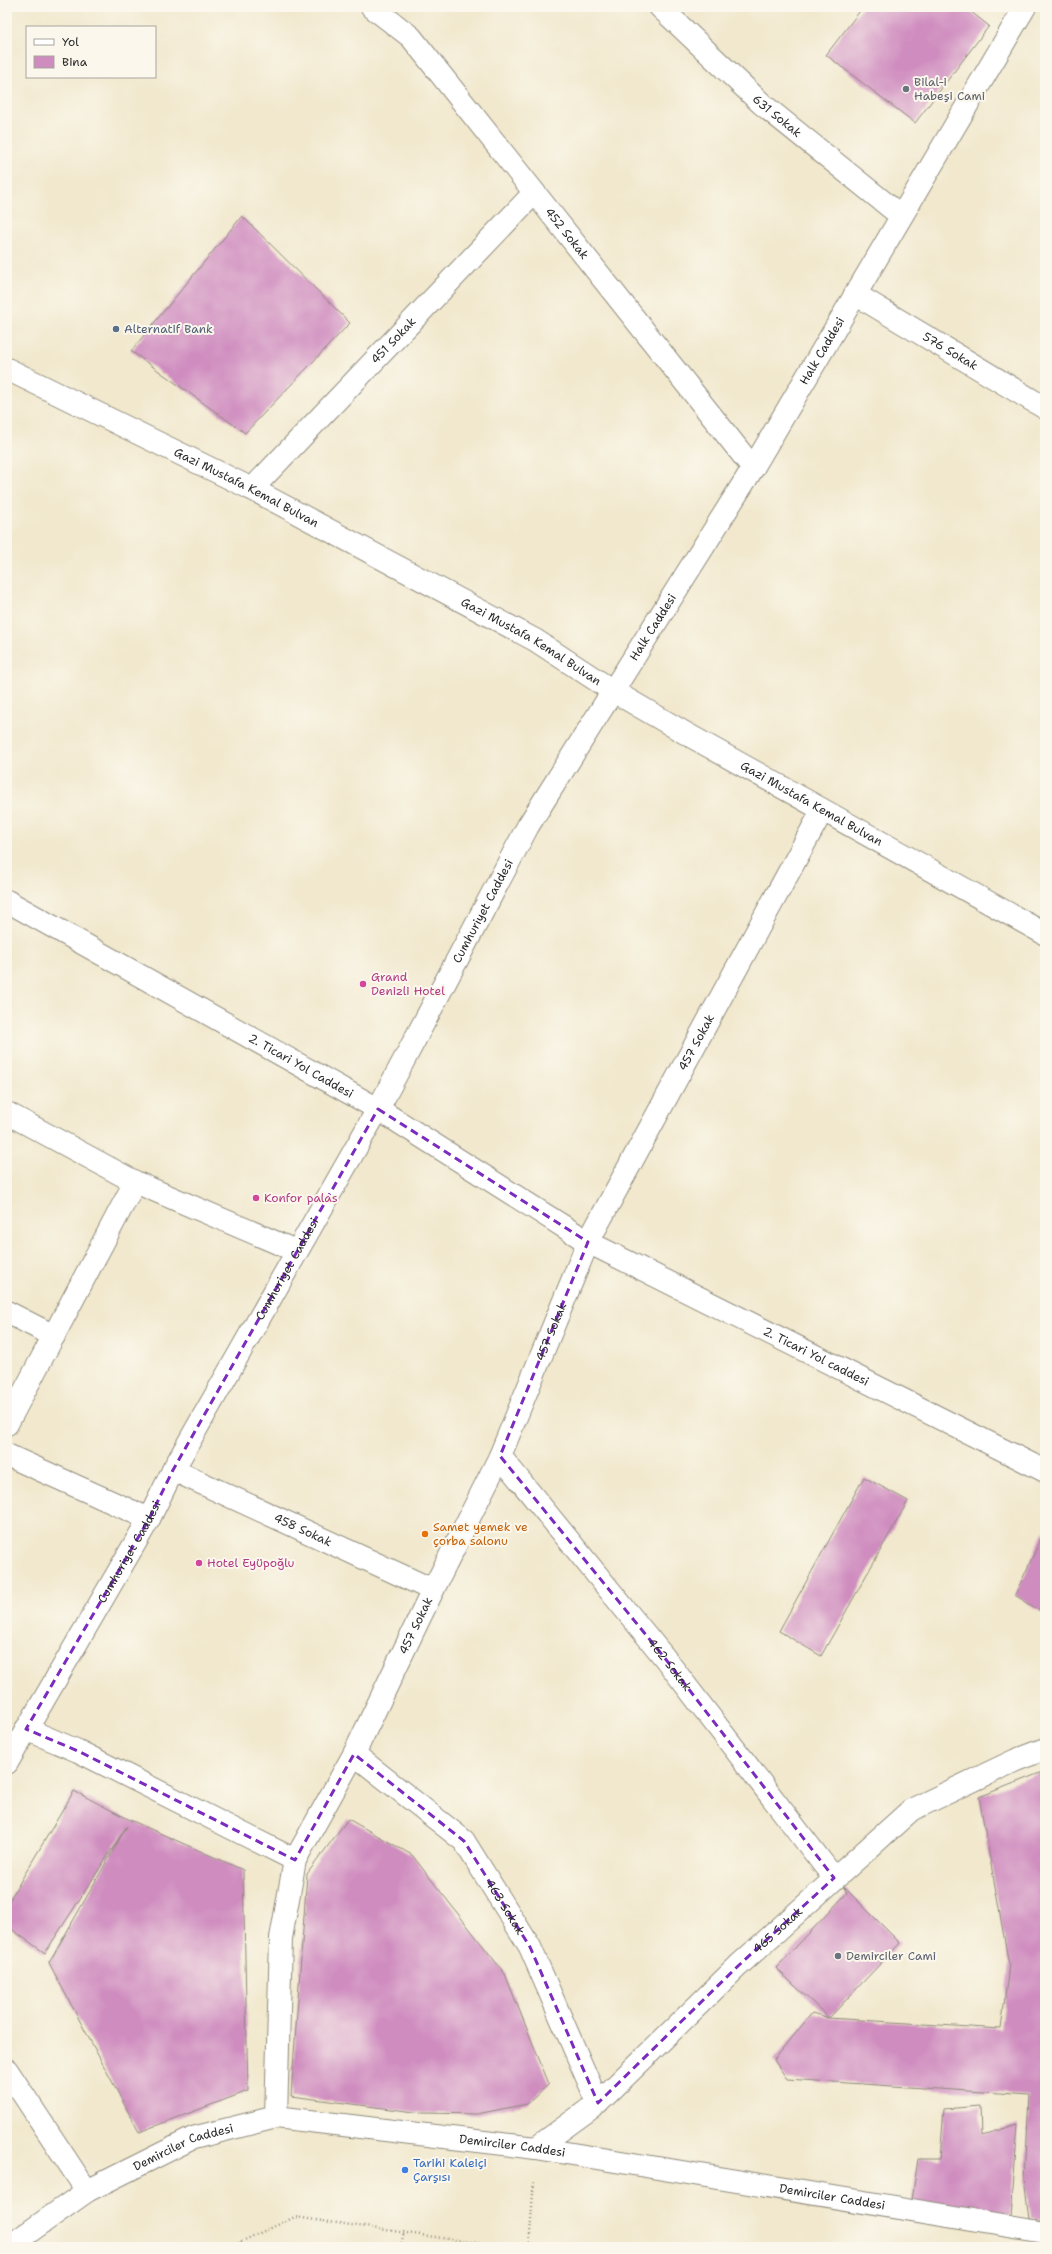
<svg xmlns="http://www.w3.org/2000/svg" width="1052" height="2254" viewBox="0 0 1052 2254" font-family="'Shantell Sans',sans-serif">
<rect width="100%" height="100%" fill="#fbf7ec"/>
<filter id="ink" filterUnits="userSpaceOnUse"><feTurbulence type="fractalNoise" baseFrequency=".025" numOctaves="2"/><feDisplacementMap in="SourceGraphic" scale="8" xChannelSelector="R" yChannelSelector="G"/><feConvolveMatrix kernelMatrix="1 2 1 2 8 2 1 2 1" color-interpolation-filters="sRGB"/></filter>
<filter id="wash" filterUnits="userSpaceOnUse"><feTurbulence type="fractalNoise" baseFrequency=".012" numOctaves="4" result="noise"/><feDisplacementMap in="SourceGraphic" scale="16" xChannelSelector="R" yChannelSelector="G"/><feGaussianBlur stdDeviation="0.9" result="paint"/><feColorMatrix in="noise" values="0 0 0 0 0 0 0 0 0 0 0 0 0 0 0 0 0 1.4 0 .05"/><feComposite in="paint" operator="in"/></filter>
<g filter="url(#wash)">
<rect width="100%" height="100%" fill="#f1e8cd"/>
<g id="blocks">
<path fill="#cf8cbf" d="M863,7H965L989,26L915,123L826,55Z
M242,216L350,323L245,433L131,351Z
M864,1477L908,1501L821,1656L779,1631Z
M1045,1530V1614L1015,1595Z
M1045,1771V2220L1030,2218L1025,2181L1029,2095L787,2079L774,2060L812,2013L829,2018L1001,2029L1009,1965L979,1797Z
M74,1791L130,1820L243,1870L248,2091L139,2132L49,1963L127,1826L45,1953L7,1926V1904Z
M348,1819L412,1855L505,1974L549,2084L527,2104L477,2114L422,2113L291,2096L307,1874Z
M843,1886L900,1943L829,2018L776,1968L847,1893Z
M980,2106L981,2135L1018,2124L1011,2215L911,2206L918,2159H940L944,2109Z"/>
</g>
</g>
<g filter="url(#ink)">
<use href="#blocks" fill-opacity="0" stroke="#8e8a7c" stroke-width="1"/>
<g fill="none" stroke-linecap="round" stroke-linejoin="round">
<defs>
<g id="minor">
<path id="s1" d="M372,7L411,37L753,468"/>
<path id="s2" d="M660,7L762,104L901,216"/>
<path id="s3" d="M855,294L1045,408"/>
<path id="s4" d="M252,489L534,193"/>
<path d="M7,1113L135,1182L296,1251"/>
<path d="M7,1312L54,1336"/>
<path d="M7,1424L135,1182"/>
<path d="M7,1455L149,1519"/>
<path id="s5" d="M500,1456L664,1657L834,1878"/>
<path id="s6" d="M173,1470L433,1590"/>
<path d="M26,1729L78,1751L295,1860"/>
<path id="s7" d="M354,1754L464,1841L530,1947L598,2103"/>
<path id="s8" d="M7,1763L149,1519L173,1470L378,1109L528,826L753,468L1025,7"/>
<path d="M7,2070L87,2191"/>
<path id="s9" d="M276,2117L281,1938L295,1860L354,1754L433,1590L500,1456L588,1242L822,811"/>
<path id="s10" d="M536,2148L598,2103L738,1966L911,1810L1016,1760L1045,1749"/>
<path id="s11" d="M8,2247L87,2191L193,2138L276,2117L536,2148L1045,2232"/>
</g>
<g id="major">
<path id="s12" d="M7,369L252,489L535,640L613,691L685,733L1045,934"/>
<path id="s13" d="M7,901L378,1109L588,1242L1045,1471"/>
</g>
</defs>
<use href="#minor" stroke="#8e8a7c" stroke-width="24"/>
<use href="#major" stroke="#8e8a7c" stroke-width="24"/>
<path stroke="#8e8a7c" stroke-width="2.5" stroke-dasharray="1 3" stroke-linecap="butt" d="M240,2242L244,2247
M236,2247L240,2242L295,2217L505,2247
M401,2247L404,2231
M529,2247L534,2180"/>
<use href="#minor" stroke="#fff" stroke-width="22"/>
<use href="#major" stroke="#fff" stroke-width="22"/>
</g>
</g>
<path fill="none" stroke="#7b2cbf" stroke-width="3" stroke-dasharray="8 5" stroke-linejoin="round" d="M378,1109L588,1242L500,1456L664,1657L834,1878L738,1966L598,2103L530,1947L464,1841L354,1754L295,1860L78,1751L26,1729L149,1519L173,1470Z"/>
<g fill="#6b7280" stroke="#fbf7ec" stroke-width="1.5">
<circle cx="906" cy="89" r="4"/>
<circle cx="838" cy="1956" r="4"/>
</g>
<circle fill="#5c6f8a" stroke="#fbf7ec" stroke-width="1.5" cx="116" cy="329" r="4"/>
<g fill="#d1479c" stroke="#fbf7ec" stroke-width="1.5">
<circle cx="363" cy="984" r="4"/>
<circle cx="256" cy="1198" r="4"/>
<circle cx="199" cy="1563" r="4"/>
</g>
<circle fill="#e8710a" stroke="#fbf7ec" stroke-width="1.5" cx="425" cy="1534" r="4"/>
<circle fill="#3f7fe0" stroke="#fbf7ec" stroke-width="1.5" cx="405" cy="2170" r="4"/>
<g text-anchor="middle" stroke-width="4" stroke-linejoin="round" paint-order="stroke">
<g font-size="12" fill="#5b616d" stroke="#fbf7ec" text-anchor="start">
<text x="914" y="86">Bilal-i<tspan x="914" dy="14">Habeşi Cami</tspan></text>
<text x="846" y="1960">Demirciler Cami</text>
</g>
<g font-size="12" fill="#2b2b2b" stroke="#fbf7ec">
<text dy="4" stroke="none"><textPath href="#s2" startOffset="160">631 Sokak</textPath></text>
<text dy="4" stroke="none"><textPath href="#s1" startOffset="300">452 Sokak</textPath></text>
<text dy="4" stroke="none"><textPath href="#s4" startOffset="205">451 Sokak</textPath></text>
<text dy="4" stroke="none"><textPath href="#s8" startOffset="1631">Halk Caddesi</textPath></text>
<text dy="4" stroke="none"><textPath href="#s3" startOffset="111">576 Sokak</textPath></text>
<text dy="4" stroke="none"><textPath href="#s12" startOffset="267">Gazi Mustafa Kemal Bulvan</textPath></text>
<text dy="4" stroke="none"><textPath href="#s8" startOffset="1307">Halk Caddesi</textPath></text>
<text dy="4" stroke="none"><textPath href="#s12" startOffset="591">Gazi Mustafa Kemal Bulvan</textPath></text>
<text dy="4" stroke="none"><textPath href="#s12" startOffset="915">Gazi Mustafa Kemal Bulvan</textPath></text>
<text dy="4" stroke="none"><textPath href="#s8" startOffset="976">Cumhuriyet Caddesi</textPath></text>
<text dy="4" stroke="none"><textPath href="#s9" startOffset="1170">457 Sokak</textPath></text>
<text dy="4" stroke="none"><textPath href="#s13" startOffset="337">2. Ticari Yol Caddesi</textPath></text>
<text dy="4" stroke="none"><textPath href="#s8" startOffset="568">Cumhuriyet Caddesi</textPath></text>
<text dy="4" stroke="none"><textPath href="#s9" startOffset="846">457 Sokak</textPath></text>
<text dy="4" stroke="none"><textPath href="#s13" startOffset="929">2. Ticari Yol caddesi</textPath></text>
<text dy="4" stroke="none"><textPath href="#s6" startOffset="143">458 Sokak</textPath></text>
<text dy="4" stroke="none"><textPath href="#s8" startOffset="244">Cumhuriyet Caddesi</textPath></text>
<text dy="4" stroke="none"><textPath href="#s9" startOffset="522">457 Sokak</textPath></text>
<text dy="4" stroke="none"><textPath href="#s5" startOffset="269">462 Sokak</textPath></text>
<text dy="4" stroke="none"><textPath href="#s7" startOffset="218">463 Sokak</textPath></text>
<text dy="4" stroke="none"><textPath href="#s10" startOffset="326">465 Sokak</textPath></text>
<text dy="4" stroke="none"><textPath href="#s11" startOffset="539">Demirciler Caddesi</textPath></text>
<text dy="4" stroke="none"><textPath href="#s11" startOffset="203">Demirciler Caddesi</textPath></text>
<text dy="4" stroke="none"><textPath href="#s11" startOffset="863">Demirciler Caddesi</textPath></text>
</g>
<g font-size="12" fill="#4e5e75" stroke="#fbf7ec" text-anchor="start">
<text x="124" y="333">Alternatif Bank</text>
</g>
<g font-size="12" fill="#b23c85" stroke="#fbf7ec" text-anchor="start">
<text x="371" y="981">Grand<tspan x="371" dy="14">Denizli Hotel</tspan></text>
<text x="264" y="1202">Konfor palas</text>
<text x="207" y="1567">Hotel Eyüpoğlu</text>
</g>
<g font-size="12" fill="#c56008" stroke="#fbf7ec" text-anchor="start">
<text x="433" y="1531">Samet yemek ve<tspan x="433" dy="14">çorba salonu</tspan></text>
</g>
<g font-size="12" fill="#366cbe" stroke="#fbf7ec" text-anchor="start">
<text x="413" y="2167">Tarihi Kaleiçi<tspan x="413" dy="14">Çarşısı</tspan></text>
</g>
</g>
<rect width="1052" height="2254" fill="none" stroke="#fbf7ec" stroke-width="24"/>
<rect x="26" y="26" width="130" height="52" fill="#fbf7ec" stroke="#a8a59f"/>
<rect x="34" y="39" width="20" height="6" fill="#ffffff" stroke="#a8a59f"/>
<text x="62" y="46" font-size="12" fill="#2b2b2b">Yol</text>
<rect x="34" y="56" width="20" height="12" fill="#cf8cbf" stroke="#a8a59f"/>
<text x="62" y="66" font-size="12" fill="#2b2b2b">Bina</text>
</svg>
